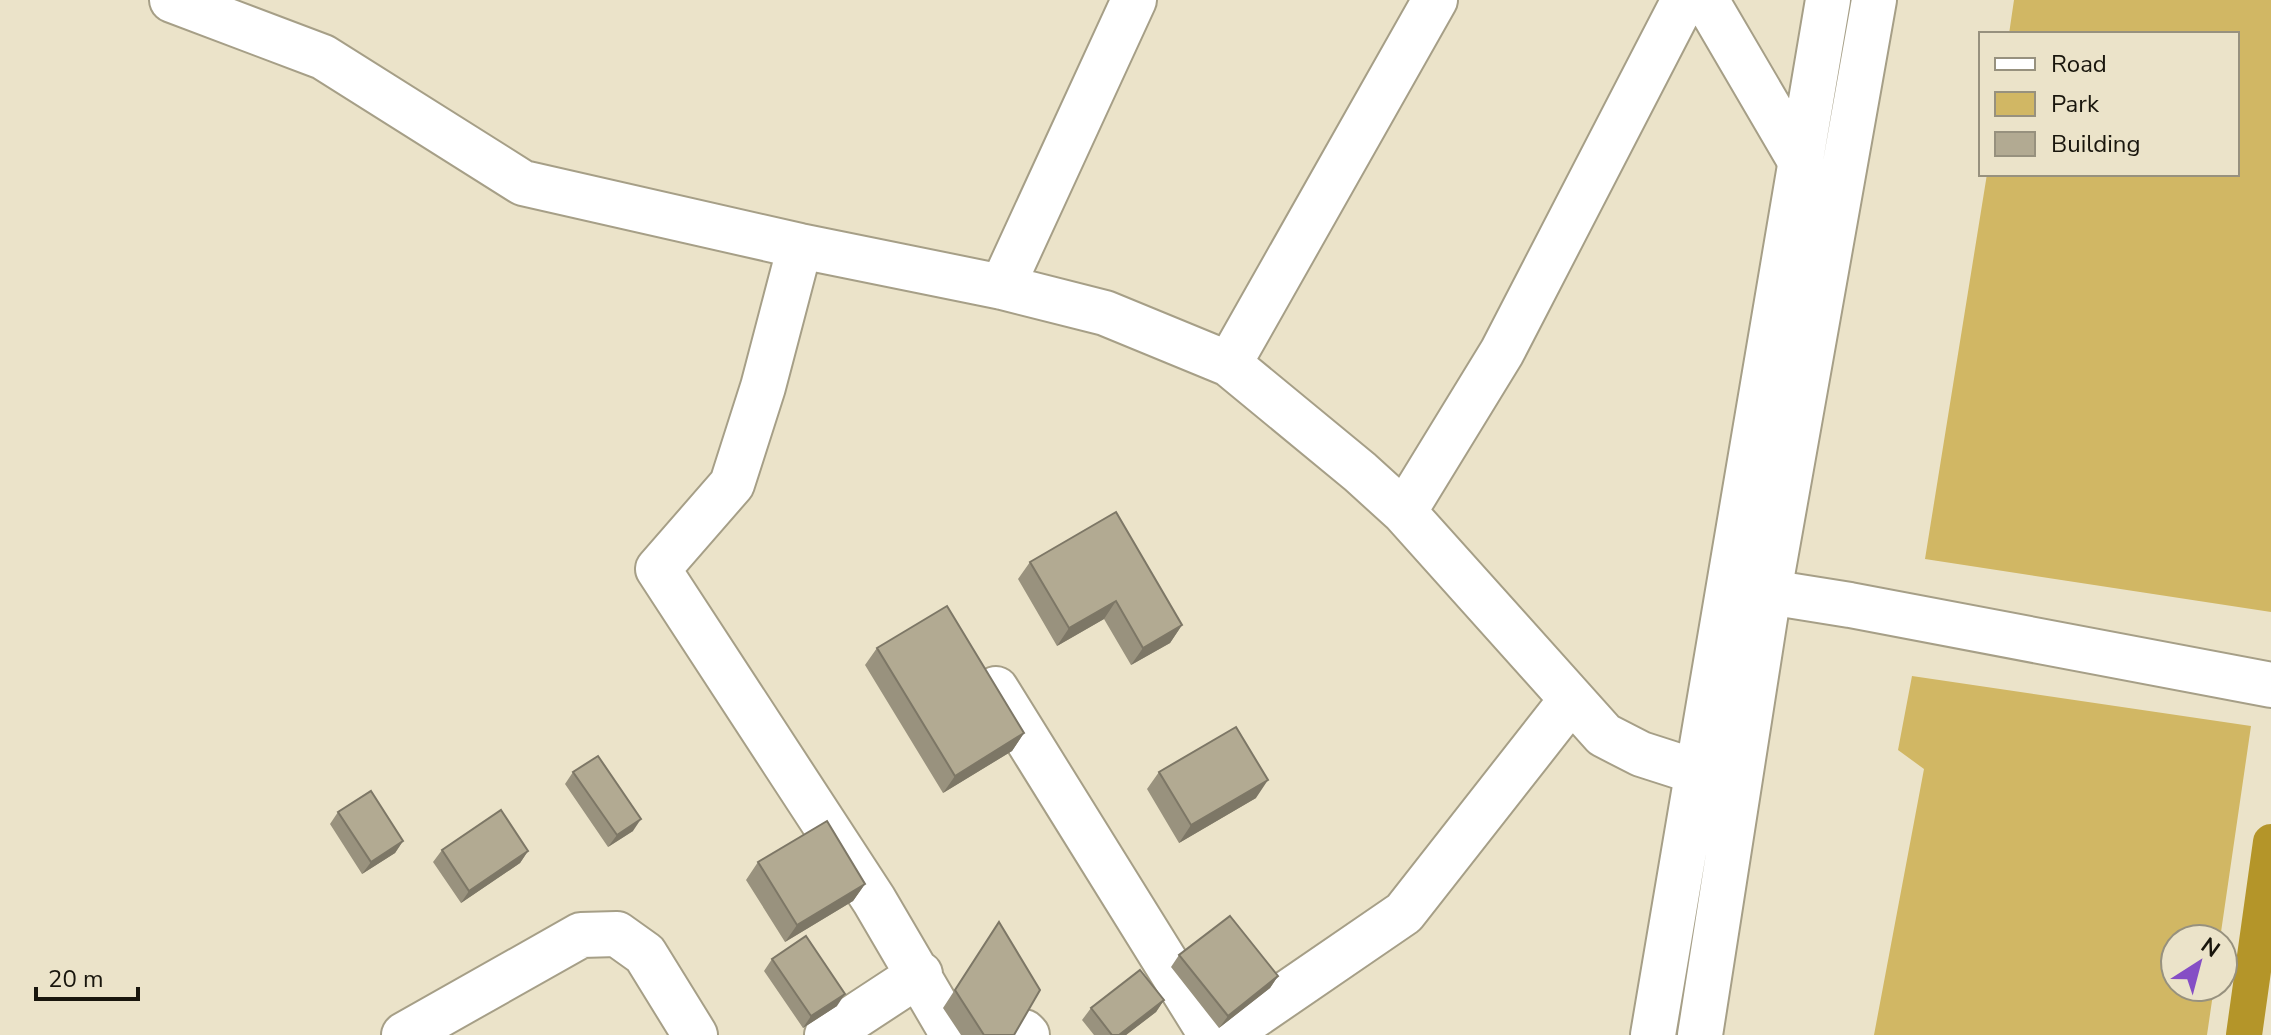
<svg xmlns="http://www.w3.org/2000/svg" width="2271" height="1035" viewBox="0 0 2271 1035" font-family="'Nunito Sans',sans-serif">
<rect width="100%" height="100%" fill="#ebe3c9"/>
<path fill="#d1b764" d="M2014,0H2271V612L1925,559L1987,174H2237V34H2009Z
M1912,676L2251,726L2220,939H2175V987H2214L2207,1035H1874L1924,769L1898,750Z"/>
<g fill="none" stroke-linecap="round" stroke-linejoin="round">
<path stroke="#b49529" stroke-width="36" d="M2244,1035L2271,842"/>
<defs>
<path id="minor" d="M172,0L323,57L523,183L800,246L1002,287L1105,313L1229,364L1360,472L1404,512L1604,735L1641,754L1697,772
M1706,0L1802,164
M800,246L763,387L732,484L658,569L874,900L953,1035
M1002,287L1134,0
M1229,364L1435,0
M1404,512L1502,352L1684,0
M1734,582L1769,592L1850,605L2271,685
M996,689L1211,1035
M1024,1032L1027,1035
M404,1035L581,935L617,934L645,954L695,1035
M827,1035L920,974
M1226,1035L1404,913L1571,700"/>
<path id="highway" d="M1653,1035L1828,0
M1700,1035L1769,592L1874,0"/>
</defs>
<use href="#minor" stroke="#a69f87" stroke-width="48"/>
<use href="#highway" stroke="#a69f87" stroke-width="48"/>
<use href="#minor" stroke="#fff" stroke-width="44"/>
<use href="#highway" stroke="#fff" stroke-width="44"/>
</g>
<path fill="#99927e" d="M1030,562L1182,625L1170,643L1131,665L1104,619L1057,646L1018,579Z
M877,648L1024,733L1012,751L943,793L865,665Z
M573,772L633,831L608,847L565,784Z
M1159,772L1256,798L1179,843L1147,789Z
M338,812L403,841L395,853L362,874L330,824Z
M442,850L528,851L520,863L461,903L433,862Z
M758,862L865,884L853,901L785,942L746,880Z
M999,922L1014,1035H961L943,1008Z
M1179,955L1278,976L1270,988L1219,1028L1171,967Z
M772,959L837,1006L803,1028L764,971Z
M1164,1000L1156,1012L1126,1035H1094L1082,1020L1091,1008Z"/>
<path fill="#7d7766" d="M1116,601L1104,619L1057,646L1069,628Z
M1182,625L1170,643L1131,665L1143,648Z
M1024,733L1012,751L943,793L955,776Z
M1268,780L1256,798L1179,843L1191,825Z
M641,819L633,831L608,847L617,835Z
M403,841L395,853L362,874L371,862Z
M528,851L520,863L461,903L469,891Z
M865,884L853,901L785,942L797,925Z
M1278,976L1270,988L1219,1028L1228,1016Z
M845,994L837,1006L803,1028L811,1016Z
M1164,1000L1156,1012L1126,1035H1119Z"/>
<path fill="#b2aa92" stroke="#7d7766" stroke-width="2" d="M1116,512L1182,625L1143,648L1116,601L1069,628L1030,562Z
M947,606L1024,733L955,776L877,648Z
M1236,727L1268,780L1191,825L1159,772Z
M598,756L641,819L617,835L573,772Z
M371,791L403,841L371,862L338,812Z
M501,810L528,851L469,891L442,850Z
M827,821L865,884L797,925L758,862Z
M1230,916L1278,976L1228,1016L1179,955Z
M999,922L1040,990L1014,1035H984L955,990Z
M806,936L845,994L811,1016L772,959Z
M1140,970L1164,1000L1119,1035H1112L1091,1008Z"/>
<rect x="1979" y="32" width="260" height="144" fill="#ebe3c9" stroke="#97917e" stroke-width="2"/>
<rect x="1995" y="58" width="40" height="12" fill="#ffffff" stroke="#97917e" stroke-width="2"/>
<text x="2051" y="72" font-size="24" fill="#19160d">Road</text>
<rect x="1995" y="92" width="40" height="24" fill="#d1b764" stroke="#97917e" stroke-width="2"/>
<text x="2051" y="112" font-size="24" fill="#19160d">Park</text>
<rect x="1995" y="132" width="40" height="24" fill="#b2aa92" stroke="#97917e" stroke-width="2"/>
<text x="2051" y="152" font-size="24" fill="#19160d">Building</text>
<g transform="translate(2199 963) rotate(36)"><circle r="38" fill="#ebe3c9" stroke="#97917e" stroke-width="2"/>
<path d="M0-6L14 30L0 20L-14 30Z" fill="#854ec5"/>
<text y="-12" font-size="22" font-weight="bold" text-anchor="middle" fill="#19160d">N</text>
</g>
<path d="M36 987v12h102v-12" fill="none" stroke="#19160d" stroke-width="4"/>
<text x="48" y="987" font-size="24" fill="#19160d" stroke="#ebe3c9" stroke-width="6" paint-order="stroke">20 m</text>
</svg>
